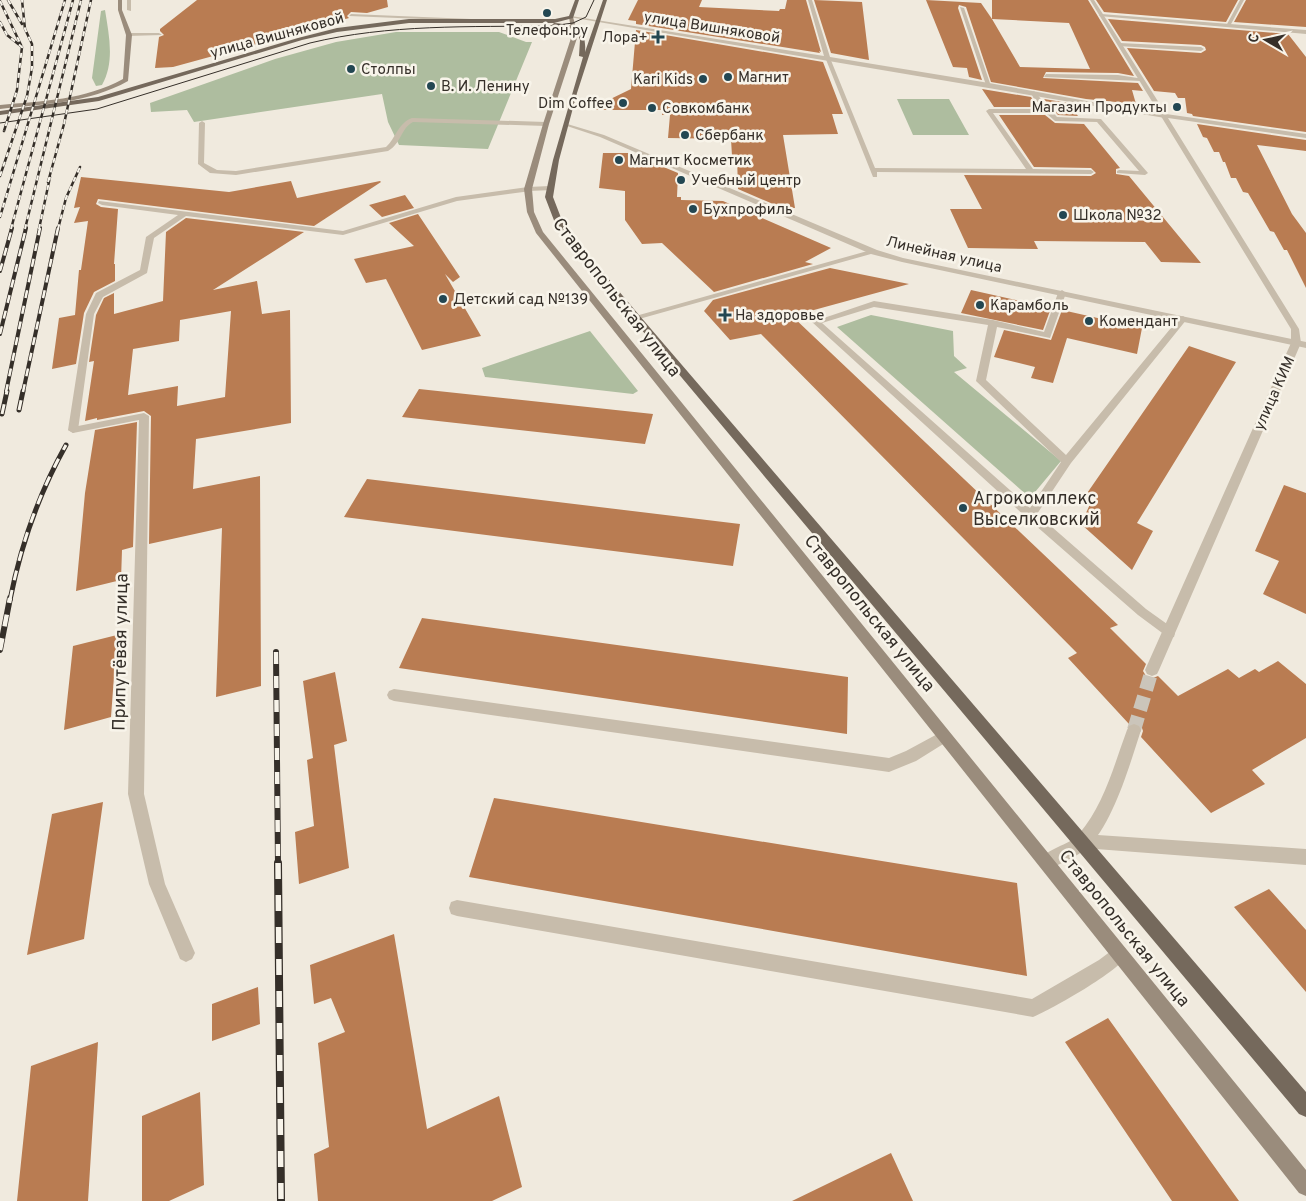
<svg xmlns="http://www.w3.org/2000/svg" width="1306" height="1201" viewBox="0 0 1306 1201" font-family="Overpass,sans-serif">
<rect width="100%" height="100%" fill="#f0eade"/>
<path fill="#aebd9f" d="M105,10C109,35 115,62 102,85L96,86L92,78L101,11Z
M396,32H499L526,42H532L488,149L399,145L388,122L382,94L194,122L187,110L151,112L150,103L275,59L336,42Z
M897,99H949L969,135H913Z
M871,315L953,331L954,356L967,368L954,372L1061,461L1030,498L837,327Z
M590,331L638,391L633,394L485,377L482,368Z"/>
<path fill="#b97c52" fill-rule="evenodd" d="M197,0H387L388,7L367,13L351,12L347,16L349,18L279,38L173,67L155,68L159,37L164,35L160,31V29Z
M638,0H702L699,7L779,11L780,9H785L787,0H806L821,52L819,51L820,53L636,24V21L628,20Z
M814,0L862,2L869,60L831,53Z
M926,0L981,3L992,19V0H1088L1134,76L1118,73L1046,72L1043,78L1138,83L1143,91L1132,90L1136,104L1086,99L991,82L966,7L959,5L958,8L982,80L969,77L967,68L953,67ZM992,19L1069,23L1090,69L1020,67Z
M1096,0H1238L1226,22L1104,12Z
M1246,0H1306V27L1234,22Z
M1108,19L1288,34L1306,57V132L1193,116L1192,114L1187,113L1185,98H1178L1175,93L1154,91L1127,48L1201,53L1206,50L1205,47L1201,45L1122,41Z
M636,30L823,62L843,114H832L838,134L783,135L795,208L780,207L738,189L737,156H732L731,139L668,138L670,115H662L663,110H588L631,89Z
M982,89L1031,97L1038,107H994Z
M1044,99L1068,103L1078,116L1058,115Z
M999,115H1045L1055,123L1084,124L1120,168L1116,169V174L1129,176L1201,263L1161,262L1145,242L1034,241L1038,249L968,248L950,209H982L964,175L1091,176L1096,173L1091,168L1034,167Z
M1197,124L1306,140V151L1257,145L1292,214L1306,233V288L1287,250H1284L1274,232L1270,231L1248,193L1243,192L1236,178H1231L1225,162H1223L1219,152H1214L1207,138L1203,137Z
M603,153H630L678,173L677,197H681V200L723,201L831,248L805,262L813,264L714,292L662,243L642,244L625,220V191L599,188Z
M81,177L229,192L291,181L297,198L380,181L381,182L314,226L98,199L96,204L101,207L118,209L114,264H115V281L94,292L84,313L76,364L52,369L59,318L75,315L79,270H81L88,221L74,223L80,207L74,208Z
M405,195L414,208L382,217L369,205Z
M418,214L460,277L453,282L445,274L481,336L422,350L386,279L366,283L354,259L414,246L389,223Z
M186,218L304,232L213,290L257,281L262,314L290,310L291,423L196,439L193,489L260,476L261,686L216,697L222,528L149,544L151,416L144,411L97,420V418L85,421L94,361L89,362L96,315L104,298L114,293V314L163,301L166,232ZM231,311L225,397L177,406L178,386L128,395L133,349L179,341L180,320Z
M830,268L909,284L792,316L1118,625L1110,628L1146,664L1143,671L1146,676L1153,678L1158,676L1178,696L1228,669L1239,678L1255,669L1259,672L1278,661L1306,684V738L1252,770L1265,784L1211,813L1141,737L1143,731L1141,725L1135,722L1129,724L1068,658L1077,653L761,334L730,340L704,311L713,300Z
M971,290L1051,308L1043,330L961,313Z
M1062,310L1142,328L1137,354L1067,338L1053,383L1031,378L1035,367L994,357L1004,330L1051,340Z
M1189,346L1236,362L1137,523L1153,531L1132,570L1081,524L1091,502L1083,499Z
M419,389L653,414L645,444L402,417Z
M137,422L133,547L122,550L121,580L76,591L85,493L95,430Z
M367,479L740,524L733,566L344,517Z
M1284,485L1306,493V614L1263,594L1279,561L1255,551Z
M422,618L848,677L847,734L399,668Z
M117,635L111,717L64,730L73,646Z
M335,672L347,741L334,745L349,868L299,884L295,832L314,826L307,760L313,758L303,681Z
M494,798L1017,883L1027,976L469,877Z
M103,802L84,939L27,955L52,814Z
M1269,889L1306,930V992L1234,907Z
M394,934L427,1129L499,1096L522,1187L492,1201H318L314,1154L329,1147L318,1043L345,1032L331,998L314,1004L310,965Z
M258,987L260,1024L212,1041V1004Z
M1108,1018L1239,1201H1172L1065,1042Z
M98,1042L88,1201H17L31,1066Z
M200,1092L204,1185L169,1201H142V1116Z
M891,1153L913,1201H792Z"/>
<g fill="none" stroke-linecap="round" stroke-linejoin="round">
<path stroke="#cbc5ba" stroke-width="14" stroke-dasharray="14 7" stroke-linecap="butt" d="M1134,730L1152,670"/>
<path fill="#c7bcab" fill-rule="evenodd" d="M1240,0H1244L1230,26H1226Z
M960,7L964,8L991,86L986,85Z
M351,14L471,19L473,20L471,21L349,16Z
M129,33H159L162,35L127,36Z
M1120,43L1201,47L1204,49L1201,51L1118,46Z
M825,57L830,58L875,168L1026,169L986,111L989,109H1042L1035,101L1031,93L1034,91L1057,117L1101,119L1148,173L1145,175L1117,173V171L1119,170L1139,171L1097,122L1055,121L1046,113H993L1033,169L1091,170L1094,172L1091,174L877,172V177H873Z
M1046,74L1118,75L1144,79L1141,81L1044,77Z
M412,118L546,122L549,124L546,126L413,122C401,128 401,144 388,151L236,175L210,173L198,164L199,123L202,121L205,123L204,163L217,170L236,171L386,147C396,138 398,123 412,118Z
M550,186H553V190L528,191L524,189L528,187Z
M871,250L878,252L639,319L636,320L632,317Z
M1062,290L1066,293L1050,338L997,327L986,380L1066,455L1180,317L1183,316L1187,319L1071,463L1037,514L1146,609L1174,629L1175,633L1174,637L1169,638L1138,615L1027,518L812,322L874,301L993,320L1044,332L1058,293ZM874,307L988,325L976,381L1061,462L1030,508L822,323Z
M144,413L149,416L144,794L165,884L195,953L192,959L186,962L180,959L149,884L128,794L139,420L73,433L68,430L73,427Z
M394,689L889,758L906,751L943,731L948,733L950,737L948,741L916,761L889,772L394,701L389,699L387,695L389,691Z
M457,900L1032,999L1099,960L1119,945L1125,948L1128,954C1120,971 1052,1009 1033,1017L457,916L451,914L449,908L451,902Z"/>
<path fill="#c7bcab" fill-rule="evenodd" d="M808,0H812L830,57L989,83L1168,116L1165,118L569,17L571,16L824,56Z
M1101,14L1306,30V34L1099,16Z
M564,123L604,135L877,250L903,258L1306,342V348L902,262L871,254L600,137L564,125Z
M528,187L532,189L531,191L457,201L343,235L186,216L154,238L147,273L103,297L94,314L78,430L73,433L68,430L86,314L96,293L140,270L146,237L178,215L102,205L98,203L99,201L343,231L456,197Z
M1083,834L1306,849V865L1083,848L1077,846L1075,841L1077,836Z"/>
<path fill="#c7bcab" fill-rule="evenodd" d="M127,0H131V11L127,10Z
M1090,0H1094L1166,114L1306,134V138L1168,118L1299,329L1301,343L1159,670L1157,674L1152,676L1147,674L1145,670L1291,343V329Z
M1134,724L1139,726L1141,730C1130,764 1113,824 1087,848C1076,857 1060,864 1047,870L1041,867L1039,862C1045,848 1069,846 1079,834C1104,805 1114,765 1127,730L1129,726Z"/>
<path fill="#9a8c7c" fill-rule="evenodd" d="M118,0H122V10L132,35L128,81C89,103 44,104 0,109V105C42,101 85,100 123,79L126,35L118,10Z
M571,16L573,17L578,35L549,124L532,189L534,212L543,232L1306,1170V1196L1299,1193L536,233L527,212L524,189L543,124L572,35L569,17Z"/>
<path fill="#75695c" fill-rule="evenodd" d="M575,0H579L573,18L554,23C575,25 587,28 585,52L603,0H607L577,93L559,160L553,197L563,223L574,238L639,315L1306,1092V1117L1299,1114L568,242L555,223L545,197L553,160L583,57L579,56L580,40L577,32L568,27L552,25L554,23H409L337,32L302,40L99,101L0,115V111L98,97L298,38L337,28L409,19H555L569,16Z"/>
<path stroke="#352f29" stroke-width="1" d="M0,123L97,109L310,43C389,24 470,27 551,26L573,23L586,17L594,0"/>
<defs>
<path id="rail-far4" d="M8,0L22,24
M0,1L21,45
M0,22L7,35L22,47L17,90L4,131
M0,176L27,96L32,68V44L25,29L22,0
M48,182L64,124L91,0
M0,217L65,0
M11,229L73,0
M25,229L81,0
M39,229L50,177
M58,229L66,198L80,167"/>
<path id="rail-far3" d="M0,271L12,228
M0,334L26,228
M6,392L40,228
M23,392L58,228"/>
<path id="rail-far2" d="M19,410L23,391
M2,414L7,391
M10,600C21,544 38,495 66,445"/>
<path id="rail-far1" d="M0,650L10,598
M276,652L278,864"/>
<path id="rail" d="M278,863L281,1201"/>
</defs>
<use href="#rail-far4" stroke="#352f29" stroke-width="2.5"/>
<use href="#rail-far3" stroke="#352f29" stroke-width="4"/>
<use href="#rail-far2" stroke="#352f29" stroke-width="5"/>
<use href="#rail-far1" stroke="#352f29" stroke-width="6"/>
<use href="#rail" stroke="#352f29" stroke-width="8"/>
<use href="#rail-far4" stroke="#f8f4ea" stroke-width="2" stroke-dasharray="5" stroke-linecap="butt"/>
<use href="#rail-far3" stroke="#f8f4ea" stroke-width="2.5" stroke-dasharray="8" stroke-linecap="butt"/>
<use href="#rail-far2" stroke="#f8f4ea" stroke-width="3" stroke-dasharray="10" stroke-linecap="butt"/>
<use href="#rail-far1" stroke="#f8f4ea" stroke-width="4.5" stroke-dasharray="12" stroke-linecap="butt"/>
<use href="#rail" stroke="#f8f4ea" stroke-width="5.5" stroke-dasharray="16" stroke-linecap="butt"/>
</g>
<g fill="#234752" stroke="#f8f4ea" stroke-width="2">
<circle cx="547" cy="13" r="5"/>
<path d="M655.5 29.5h5v5h5v5h-5v5h-5v-5h-5v-5h5z"/>
<circle cx="351" cy="69" r="5"/>
<circle cx="728" cy="77" r="5"/>
<circle cx="703" cy="79" r="5"/>
<circle cx="431" cy="86" r="5"/>
<circle cx="623" cy="103" r="5"/>
<circle cx="1177" cy="107" r="5"/>
<circle cx="652" cy="108" r="5"/>
<circle cx="685" cy="135" r="5"/>
<circle cx="619" cy="160" r="5"/>
<circle cx="681" cy="180" r="5"/>
<circle cx="693" cy="209" r="5"/>
<circle cx="1063" cy="215" r="5"/>
<circle cx="443" cy="299" r="5"/>
<circle cx="980" cy="305" r="5"/>
<path d="M722.5 307.5h5v5h5v5h-5v5h-5v-5h-5v-5h5z"/>
<circle cx="1089" cy="321" r="5"/>
<circle cx="963" cy="508" r="5"/>
</g>
<g text-anchor="middle" stroke-width="5" stroke-linejoin="round" paint-order="stroke">
<g font-size="15" fill="#352f29" stroke="#f8f4ea">
<text transform="translate(712 27) rotate(9)" y="5">улица Вишняковой</text>
<text transform="translate(277 35) rotate(-15)" y="5">улица Вишняковой</text>
<text transform="translate(944 254) rotate(13)" y="5">Линейная улица</text>
<text transform="translate(1274 393) rotate(-66)" y="5">улица КИМ</text>
</g>
<g font-size="15" fill="#352f29" stroke="#f8f4ea" text-anchor="start">
<text x="547" y="35" text-anchor="middle">Телефон.ру</text>
<text x="648" y="42" text-anchor="end">Лора+</text>
<text x="361" y="74">Столпы</text>
<text x="738" y="82">Магнит</text>
<text x="693" y="84" text-anchor="end">Kari Kids</text>
<text x="441" y="91">В. И. Ленину</text>
<text x="613" y="108" text-anchor="end">Dim Coffee</text>
<text x="1167" y="112" text-anchor="end">Магазин Продукты</text>
<text x="662" y="113">Совкомбанк</text>
<text x="695" y="140">Сбербанк</text>
<text x="629" y="165">Магнит Косметик</text>
<text x="691" y="185">Учебный центр</text>
<text x="703" y="214">Бухпрофиль</text>
<text x="1073" y="220">Школа №32</text>
<text x="453" y="304">Детский сад №139</text>
<text x="990" y="310">Карамболь</text>
<text x="735" y="320">На здоровье</text>
<text x="1099" y="326">Комендант</text>
</g>
<g font-size="18" fill="#352f29" stroke="#f8f4ea">
<text transform="translate(617 297) rotate(52)" y="6">Ставропольская улица</text>
<text transform="translate(870 613) rotate(51)" y="6">Ставропольская улица</text>
<text transform="translate(120 652) rotate(-89)" y="6">Припутёвая улица</text>
<text transform="translate(1125 928) rotate(51)" y="6">Ставропольская улица</text>
</g>
<g font-size="18" fill="#352f29" stroke="#f8f4ea" text-anchor="start">
<text x="973" y="504">Агрокомплекс<tspan x="973" dy="21">Выселковский</tspan></text>
</g>
</g>
<g transform="translate(1266 40) rotate(279)" stroke="#f8f4ea" stroke-width="4" paint-order="stroke">
<path d="M0-4L9 19L0 12L-9 19Z" fill="#352f29"/>
<text y="-8" font-size="14" font-weight="bold" text-anchor="middle" fill="#352f29">С</text>
</g>
</svg>
